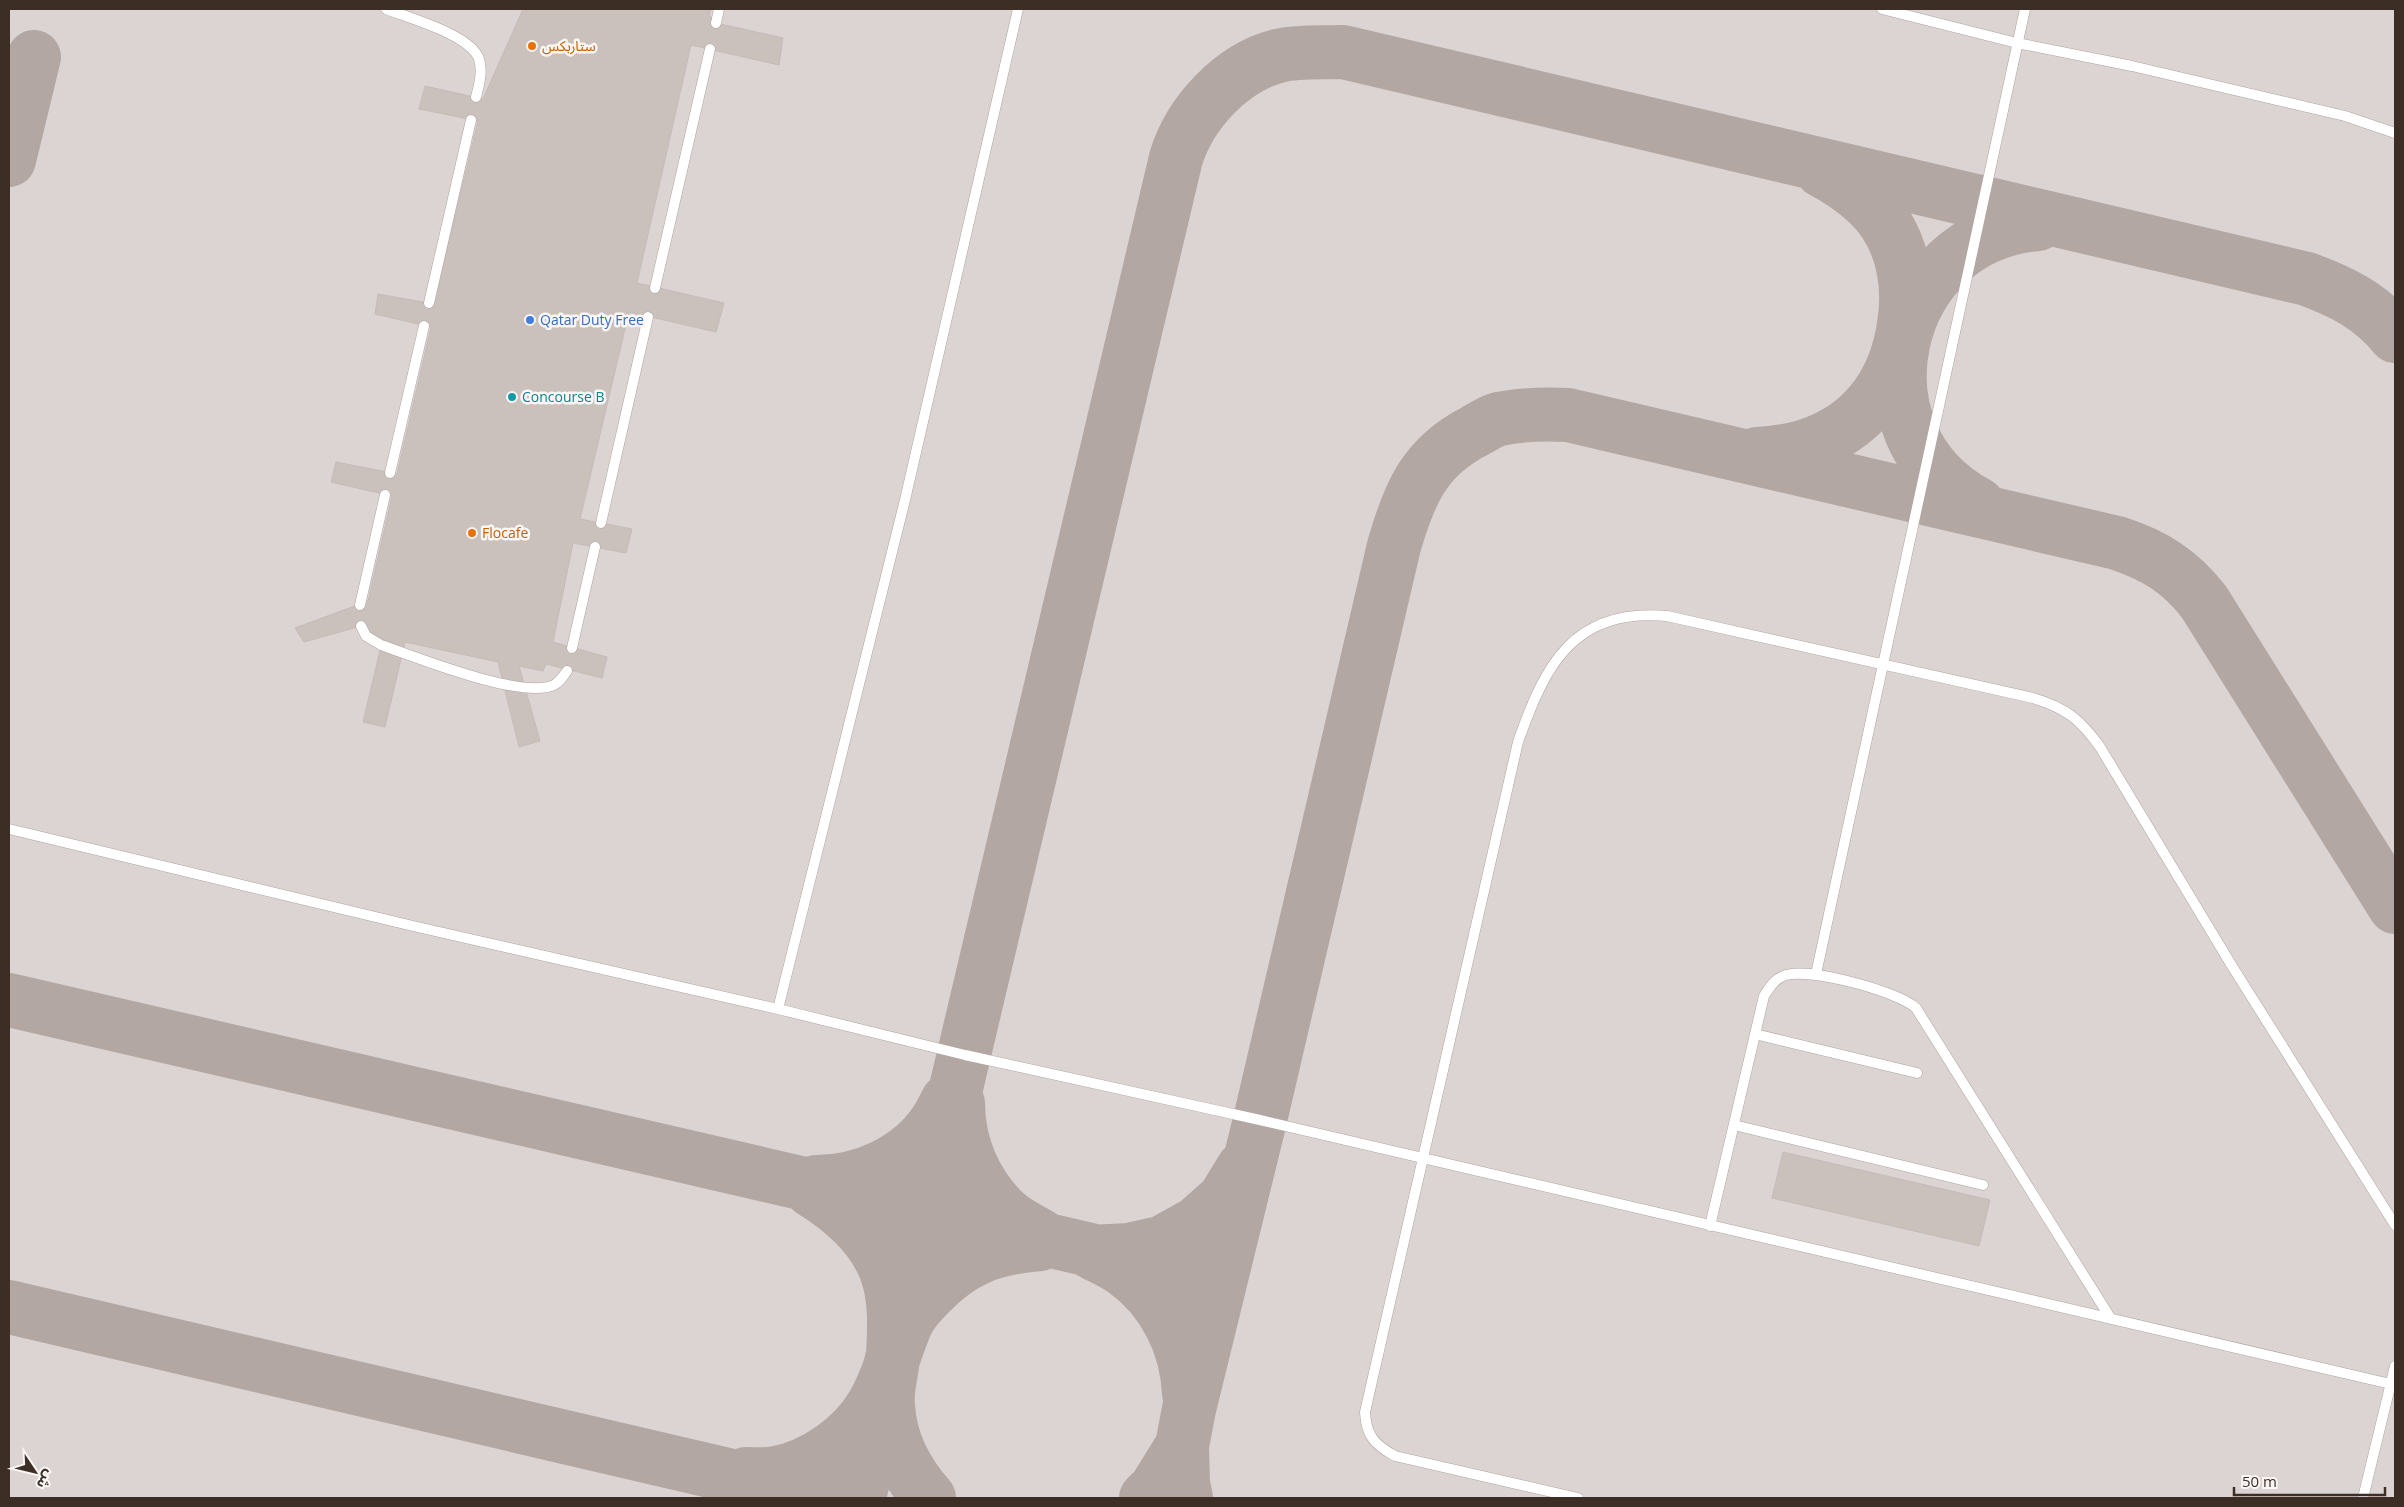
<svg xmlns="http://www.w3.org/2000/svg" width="2404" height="1507" viewBox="0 0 2404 1507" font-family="'Open Sans','Noto Sans Arabic',sans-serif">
<rect width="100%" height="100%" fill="#ede6e5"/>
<path fill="#dcd4d3" d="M9,9H2395V1498H9Z"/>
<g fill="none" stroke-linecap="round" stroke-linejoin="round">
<path stroke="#b2a7a2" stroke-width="54" d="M9,160L34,57
M1757,454C1842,450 1896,401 1905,317C1909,285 1903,250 1885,223C1869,199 1845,183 1821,170
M1978,504C1846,434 1891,236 2038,224
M9,1000L1220,1280
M958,1103C958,1145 975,1184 1005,1213C1015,1223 1030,1229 1041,1236
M816,1182C861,1182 909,1161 935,1123C940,1116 944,1107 948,1100
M811,1190C845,1211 878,1240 889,1280C896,1305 894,1332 893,1357C892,1373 886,1390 888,1406C890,1442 906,1472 929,1498
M9,1307L826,1498
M1189,1394C1187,1346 1165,1300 1125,1271C1114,1263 1102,1258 1091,1252L1129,1250L1161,1243L1197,1223L1224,1199L1243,1168
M1182,1446L1189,1409L1260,1120L1394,546C1409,494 1424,457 1475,431C1482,427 1491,421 1499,419C1522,414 1545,414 1568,415L2117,543C2154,555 2180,571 2204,602L2395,907
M746,1474C755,1474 766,1475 776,1473C814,1466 854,1438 873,1405C888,1380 895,1350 906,1324C911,1313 921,1302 929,1294C962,1259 993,1248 1040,1244
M859,1498L1176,158C1190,113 1231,68 1278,56C1298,51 1322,53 1343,52L2307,279C2342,292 2371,306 2395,336
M1146,1498L1156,1488L1182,1446L1183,1483L1186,1498"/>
</g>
<path fill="#cac1bd" stroke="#c6bab8" d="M523,9H711L709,15L716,23L783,38L779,65L691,45L637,283L724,303L716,332L629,312L580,519L632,529L626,553L573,543L553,642L607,657L602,678L546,664L543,671L519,666L540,741L519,747L498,662L405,642L385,727L363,722L383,638L361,633V626L304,642L295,628L368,601L392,496L331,482L336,462L397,474L431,327L375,314L378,294L434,304L478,121L419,109L425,86L483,99Z
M1783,1152L1990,1200L1979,1246L1772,1198Z"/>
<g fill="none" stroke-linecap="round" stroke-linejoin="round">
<defs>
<path id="lane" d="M386,9C409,18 471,35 479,59C483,72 479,85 476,97
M1882,9L2017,43L2132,66L2345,116L2395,133
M716,23L719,9
M655,288L710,49
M429,303L471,120
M390,473L424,326
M601,523L648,317
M360,605L385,495
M361,626L366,636L381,645C416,657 522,700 554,685C561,681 563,676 567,671
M572,648L595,547
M9,829L413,926L778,1009L965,1055L1260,1120L2395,1385
M1816,974L2025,9
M778,1009L905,500L1018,9
M1755,1034L1917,1073
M1734,1125L1983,1185
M1710,1226L1764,996C1770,987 1775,978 1786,975C1811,968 1897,991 1916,1008L2111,1319
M1578,1498L1395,1456C1375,1445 1366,1436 1365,1412L1518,742C1545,665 1573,608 1667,616L2033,698C2066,708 2080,719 2100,747L2232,966L2395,1225
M2363,1498L2395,1366"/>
</defs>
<use href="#lane" stroke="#aea4a0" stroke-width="11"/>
<use href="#lane" stroke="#fff" stroke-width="10"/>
</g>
<g fill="#e8710a" stroke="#f9f6f5" stroke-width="2">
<circle cx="532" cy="46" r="5"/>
<circle cx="472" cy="533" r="5"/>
</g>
<circle fill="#3f7fe0" stroke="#f9f6f5" stroke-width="2" cx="530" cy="320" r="5"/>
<circle fill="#0f9aa8" stroke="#f9f6f5" stroke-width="2" cx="512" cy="397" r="5"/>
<g text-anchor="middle" stroke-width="5" stroke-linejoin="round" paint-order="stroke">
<g font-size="14" fill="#c56008" stroke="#f9f6f5" text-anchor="start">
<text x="542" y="51">ستاربكس</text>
<text x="482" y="538">Flocafe</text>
</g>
<g font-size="14" fill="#366cbe" stroke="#f9f6f5" text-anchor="start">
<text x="540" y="325">Qatar Duty Free</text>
</g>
<g font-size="14" fill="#0d838f" stroke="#f9f6f5" text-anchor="start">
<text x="522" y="402">Concourse B</text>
</g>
</g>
<rect width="2404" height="1507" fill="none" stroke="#3d2e25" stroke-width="20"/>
<g transform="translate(35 1472) rotate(125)" stroke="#f9f6f5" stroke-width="4" paint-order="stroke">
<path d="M0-4L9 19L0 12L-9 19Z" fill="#3d2e25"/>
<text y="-8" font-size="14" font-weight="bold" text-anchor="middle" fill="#3d2e25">ش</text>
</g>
<path d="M2234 1487v8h151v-8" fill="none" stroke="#3d2e25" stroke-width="2.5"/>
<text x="2242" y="1487" font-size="15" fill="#3d2e25" stroke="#f9f6f5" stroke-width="4" paint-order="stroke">50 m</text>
</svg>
